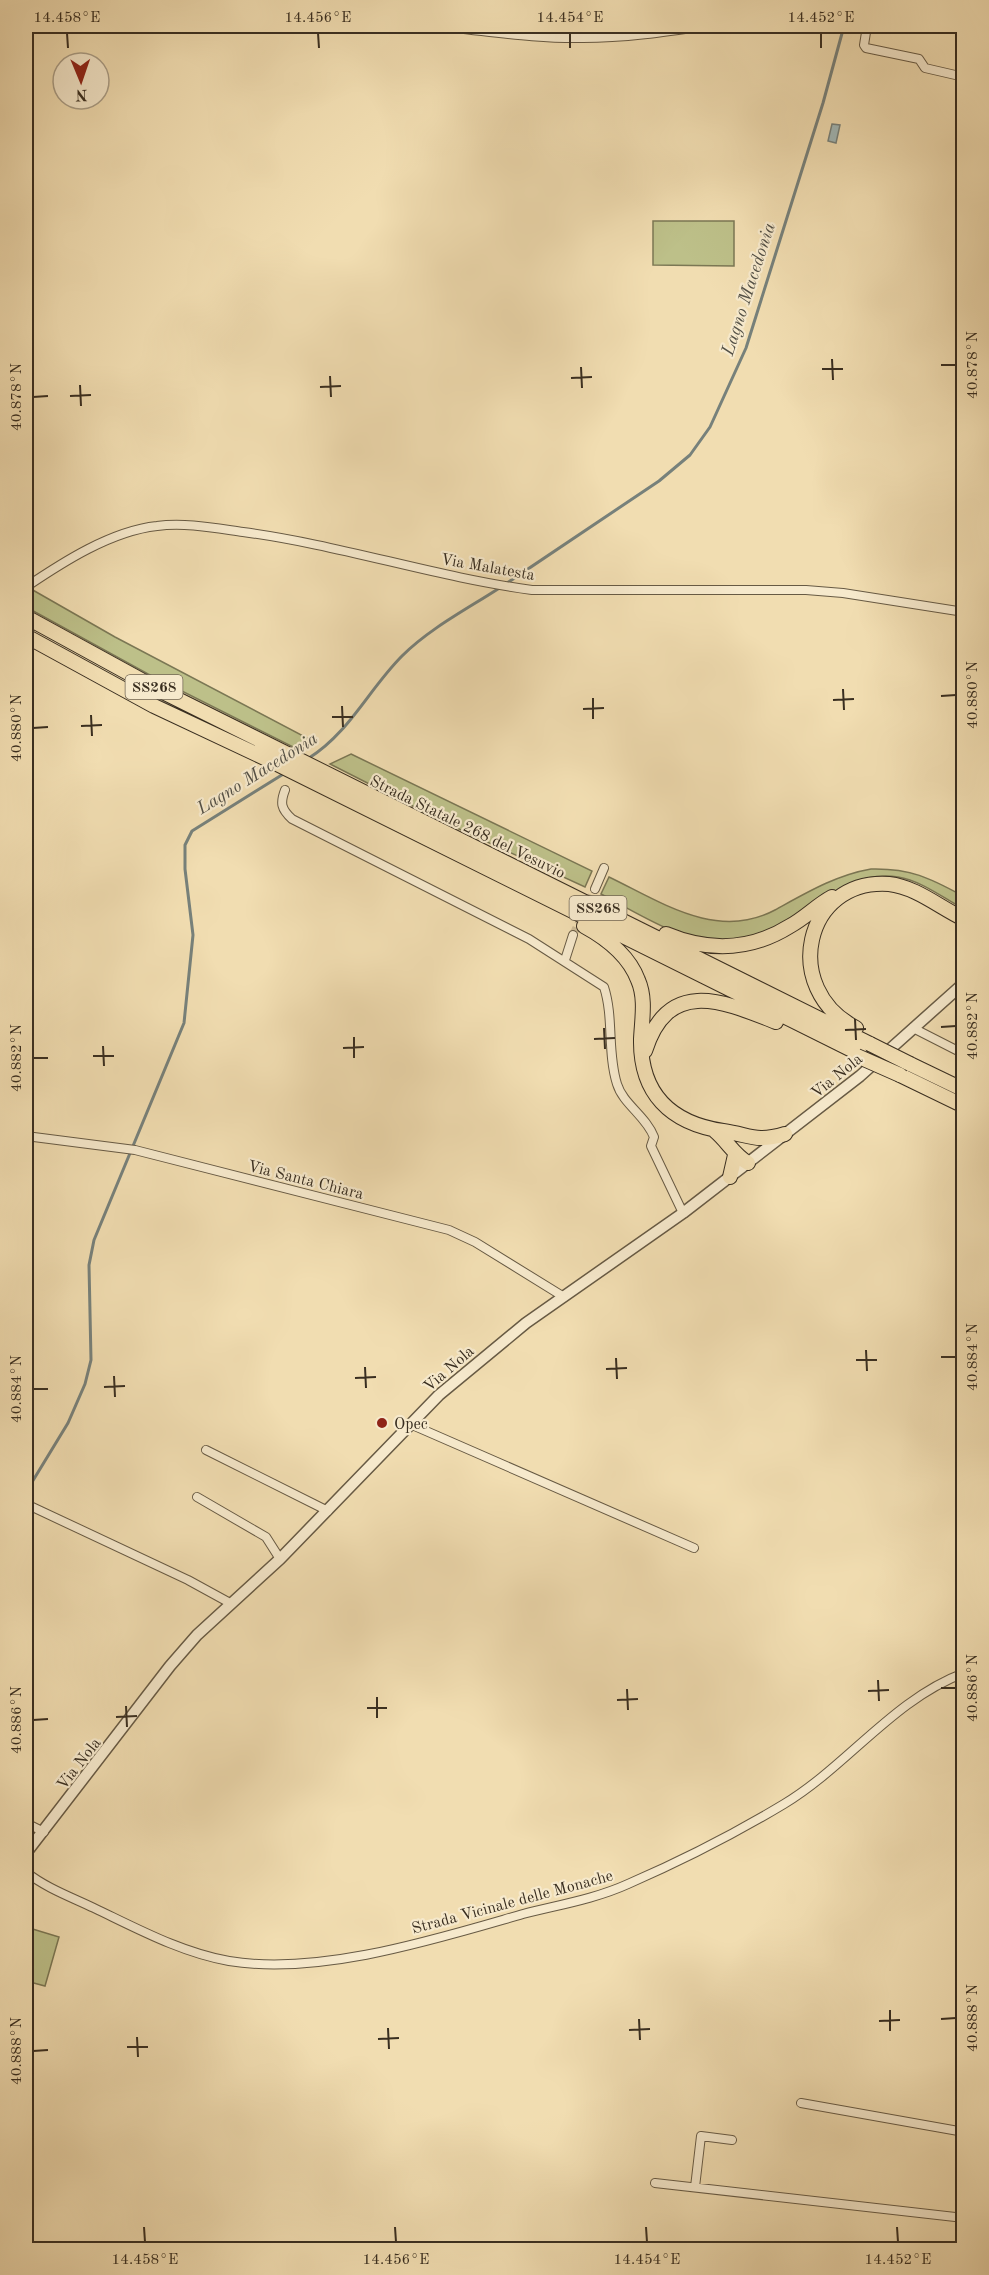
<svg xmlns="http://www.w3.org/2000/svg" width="989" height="2275" viewBox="0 0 989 2275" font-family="'Old Standard TT',serif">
<rect width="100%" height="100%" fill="#f1ddb1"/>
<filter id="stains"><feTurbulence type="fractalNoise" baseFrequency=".00333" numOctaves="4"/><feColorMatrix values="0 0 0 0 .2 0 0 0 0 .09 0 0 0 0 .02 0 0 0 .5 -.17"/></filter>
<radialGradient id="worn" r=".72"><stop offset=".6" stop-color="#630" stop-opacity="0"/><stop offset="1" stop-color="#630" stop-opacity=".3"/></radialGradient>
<path fill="#bdc089" stroke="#7b7754" stroke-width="1.5" d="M653,221H734V266L653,265Z
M31,589L115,637L309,739L295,748L148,674L26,607V592Z
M351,754L592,871L585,887L446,823L330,764Z
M871,869C910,868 930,878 963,896L964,909C943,898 922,881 898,877C850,870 817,905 780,927C762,938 739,942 718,942C684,943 632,910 601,894L609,877C661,902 717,941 775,910C806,893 836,875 871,869Z
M26,1927L59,1937L45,1986L26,1981Z"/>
<path fill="#a1b8b8" stroke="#77817b" stroke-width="1.5" d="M832,124L840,125L836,143L828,141Z"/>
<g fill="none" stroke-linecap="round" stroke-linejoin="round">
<path stroke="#77817b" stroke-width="3" d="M507,583L659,481L690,455L710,427L746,348L823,103L844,26
M309,758C349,733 369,689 402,656C430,628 469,608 501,587
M26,1492L68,1423L85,1384L91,1360L89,1265L94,1240L184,1023L193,935L185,869V845L192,831L285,773"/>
<path stroke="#ccba94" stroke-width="8" stroke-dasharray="8 4" stroke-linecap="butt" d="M573,935L595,889"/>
<defs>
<path id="minor" d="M432,26C482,30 532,39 583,38C624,38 665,32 706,26
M867,26L864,45L866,48L919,59L925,68L964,77
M26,587C63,562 111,531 157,526C184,522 215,528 243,532C341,545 435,577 532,590H806L843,593L964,612
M285,790C280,803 281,809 292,819L529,939L604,987C614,1018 607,1052 617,1084C623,1104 646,1116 654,1137L651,1146L683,1213
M595,889L604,868
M565,960L573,935
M913,1028L964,1054
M26,1136L135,1150L449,1230L475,1242L564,1297
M410,1424L694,1548
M206,1450L328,1511
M197,1497L266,1537L280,1559
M26,1504L188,1580L230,1603
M26,1823L44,1832
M26,1872C46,1888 71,1897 94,1908C136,1928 182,1953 229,1961C320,1976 436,1939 523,1914C558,1905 595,1899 628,1884C681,1861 734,1834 784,1804C847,1766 894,1699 964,1673
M801,2103L964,2132
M655,2183L964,2218
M695,2187L701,2136L732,2140"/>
<path id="tertiary" d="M26,1853L170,1666L197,1635L280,1559L439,1395L526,1323L683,1213L860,1076L964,983"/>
<path id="trunk" d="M26,617L163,692L870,1044
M26,636L154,706L273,762L860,1054
M584,926C606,938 629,956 638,980C646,998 642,1019 641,1039C640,1093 670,1123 723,1131C751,1135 755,1143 785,1134
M666,934C709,952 750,951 790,926C805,918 817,905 832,897
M856,1028C780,989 804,878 889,884C916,887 939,907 964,919
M645,1051C668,977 723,1001 776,1022
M910,1064L964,1090
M900,1075L964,1106
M715,1131C728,1142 734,1155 748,1163
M730,1177L735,1155"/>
</defs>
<use href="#minor" stroke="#675a44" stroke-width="10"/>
<use href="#tertiary" stroke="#675a44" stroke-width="13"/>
<use href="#trunk" stroke="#392e20" stroke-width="16"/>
<use href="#minor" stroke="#f6e9cc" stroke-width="8"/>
<use href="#tertiary" stroke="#f6e9cc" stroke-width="10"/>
<use href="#trunk" stroke="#f1ddb1" stroke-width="14"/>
<defs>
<path id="trunk-bridge" d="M870,1044L910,1064
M857,1056L900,1075"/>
</defs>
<use href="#trunk-bridge" stroke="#392e20" stroke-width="16" stroke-linecap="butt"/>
<use href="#trunk-bridge" stroke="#f1ddb1" stroke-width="14"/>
</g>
<path fill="none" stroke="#392e20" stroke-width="2" d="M67,33L68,48M318,33L319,48M570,33V48M821,33V48M832,359L833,380M941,365H956M581,367L582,388M822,369H843M330,376L331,397M571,378L592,377M80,385L81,406M320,387L341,386M70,396L91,395M33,397L48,396M843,689L844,710M941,696L956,695M593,698V719M833,700L854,699M342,706L343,727M583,709L604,708M91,715L92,736M332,717H353M81,726L102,725M33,728L48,727M855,1019L856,1040M941,1027L956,1026M604,1028L605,1049M845,1030L866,1029M354,1037V1058M594,1039L615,1038M103,1046L104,1066M343,1048L364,1047M93,1056H114M33,1058H48M866,1350L867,1371M941,1357H956M616,1358L617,1379M856,1360H877M365,1367L366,1388M606,1369L627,1368M114,1376L115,1397M355,1378L376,1377M104,1387L125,1386M33,1389H48M878,1680L879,1701M941,1688H956M627,1689L628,1710M868,1691L889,1690M377,1697V1718M617,1700L638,1699M126,1706L127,1727M367,1708H387M116,1717L137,1716M33,1720L48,1719M890,2010V2031M639,2019L640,2040M941,2019L956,2018M879,2021L900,2020M388,2028L389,2049M629,2030L650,2029M137,2037L138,2057M378,2039L399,2038M127,2047H148M33,2051L48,2050M144,2227L145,2242M395,2227L396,2242M646,2227L647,2242M897,2227L898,2242"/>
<circle fill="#8f2418" stroke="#f6e9cc" stroke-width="2" cx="382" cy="1423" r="6"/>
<g text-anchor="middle" stroke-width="4.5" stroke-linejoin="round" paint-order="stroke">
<g fill="#f6e9cc" stroke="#726654" stroke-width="1.5">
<rect x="125.5" y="675" width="57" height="24" rx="4.5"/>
<rect x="569.5" y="896" width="57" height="24" rx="4.5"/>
</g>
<g font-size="15" font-weight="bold" fill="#392e20">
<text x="154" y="692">SS268</text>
<text x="598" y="913">SS268</text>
</g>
<g font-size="16" fill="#392e20" stroke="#f6e9cc">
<text transform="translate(488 566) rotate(10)" y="6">Via Malatesta</text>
<text transform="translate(468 826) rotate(26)" y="6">Strada Statale 268 del Vesuvio</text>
<text transform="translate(836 1075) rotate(-39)" y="6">Via Nola</text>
<text transform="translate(306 1179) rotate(14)" y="6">Via Santa Chiara</text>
<text transform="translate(448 1368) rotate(-41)" y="6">Via Nola</text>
<text transform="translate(78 1763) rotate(-52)" y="6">Via Nola</text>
<text transform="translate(512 1901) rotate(-15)" y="6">Strada Vicinale delle Monache</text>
</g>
<g font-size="16" fill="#392e20" stroke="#f6e9cc" text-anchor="start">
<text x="394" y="1429">Opec</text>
</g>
<g font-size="18" font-style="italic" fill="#535046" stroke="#f6e9cc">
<text transform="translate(748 289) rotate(-72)" y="6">Lagno Macedonia</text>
<text transform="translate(257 773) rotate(-32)" y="6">Lagno Macedonia</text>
</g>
</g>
<rect width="989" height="2275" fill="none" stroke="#f1ddb1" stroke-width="66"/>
<g transform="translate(81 81) rotate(178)"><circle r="28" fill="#f6e9cc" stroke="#aa9e87" stroke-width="1.5"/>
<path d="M0-4.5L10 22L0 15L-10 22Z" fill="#8f2418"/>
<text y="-9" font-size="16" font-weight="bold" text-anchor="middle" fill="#392e20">N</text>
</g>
<rect x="33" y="33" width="923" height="2209" fill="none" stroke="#392e20" stroke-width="2"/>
<g font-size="15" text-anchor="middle" fill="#392e20">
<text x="67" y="22">14.458°E</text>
<text x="318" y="22">14.456°E</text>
<text x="570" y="22">14.454°E</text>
<text x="821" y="22">14.452°E</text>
<text transform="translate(972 365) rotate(-90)" y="5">40.878°N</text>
<text transform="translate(16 397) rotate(-90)" y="5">40.878°N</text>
<text transform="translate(972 695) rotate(-90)" y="5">40.880°N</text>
<text transform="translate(16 728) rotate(-90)" y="5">40.880°N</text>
<text transform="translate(972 1026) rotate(-90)" y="5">40.882°N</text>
<text transform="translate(16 1058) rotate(-90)" y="5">40.882°N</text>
<text transform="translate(972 1357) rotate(-90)" y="5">40.884°N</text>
<text transform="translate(16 1389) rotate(-90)" y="5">40.884°N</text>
<text transform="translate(972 1688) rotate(-90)" y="5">40.886°N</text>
<text transform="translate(16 1720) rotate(-90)" y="5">40.886°N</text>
<text transform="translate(972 2018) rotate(-90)" y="5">40.888°N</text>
<text transform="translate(16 2051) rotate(-90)" y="5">40.888°N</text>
<text x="145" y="2264">14.458°E</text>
<text x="396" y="2264">14.456°E</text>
<text x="647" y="2264">14.454°E</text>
<text x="898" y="2264">14.452°E</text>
</g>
<rect width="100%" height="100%" filter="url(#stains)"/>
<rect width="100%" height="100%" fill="url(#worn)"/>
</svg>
